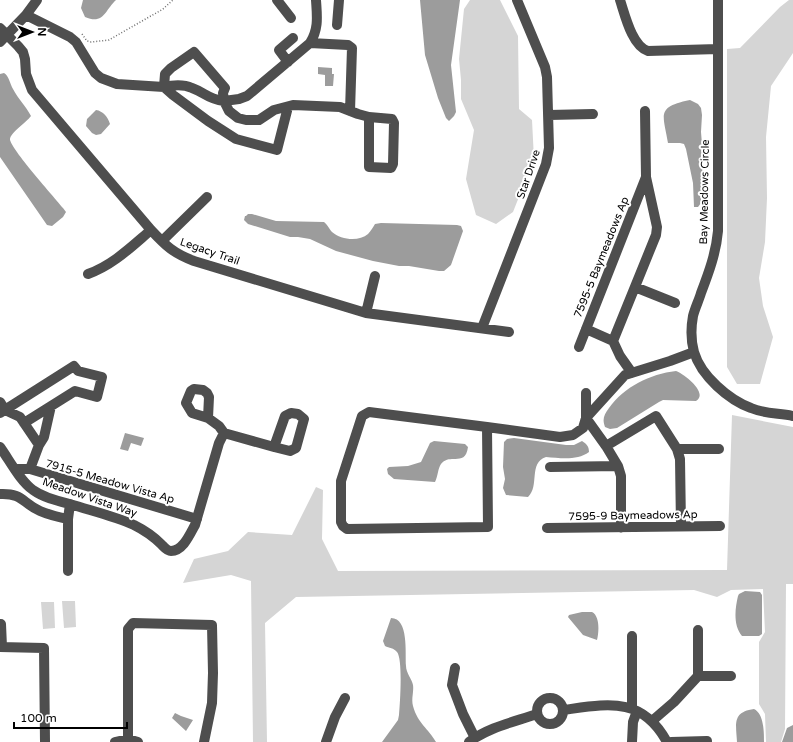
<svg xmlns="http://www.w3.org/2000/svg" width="793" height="742" viewBox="0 0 793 742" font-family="'Varela Round',sans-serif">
<rect width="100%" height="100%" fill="#fff"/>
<path fill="#d5d5d5" d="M470,0H500L518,36L519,109L532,120L534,159L513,212L496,224L476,215L466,179L474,130L461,99V80L459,59L464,9Z
M789,0H793V53L771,86L766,137L767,198L765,242L759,278L763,306L773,337L760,384H737L727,367V49L740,48L780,7Z
M732,415L793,427V584H786L785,729L781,742H766L765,714L759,704V642L765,632L763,589L731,590L717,597L694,590L296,597L265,623L267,742H253L251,581L231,575L183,583L194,559L228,551L248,532L292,535L316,487L323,490L322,539L338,571L727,570Z
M62,601H75L76,627L64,628Z
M41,602H54L55,628L43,629Z"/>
<path fill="#9c9c9c" d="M83,0H116C105,10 104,25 85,17L81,8Z
M420,0H460L451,65L456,112L454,116L449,121L446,118L438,98L425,55Z
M318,67L332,68V74H334L333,86H325V75L318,74Z
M4,73C9,76 10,84 13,89C18,99 26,106 31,116C26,123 11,132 10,139C9,147 55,198 63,208L66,212L63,217L52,226L47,225L0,157V74Z
M690,100L698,104L701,108L702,115L701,132L703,157L701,203L698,207H694L693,183L686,149L684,144L680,143H668C663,114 656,107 690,100Z
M96,110C103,111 108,117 110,124L101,134L96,135L92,133L86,126L87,119Z
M248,214H252L276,221L324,222C328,225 329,229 332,232C341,240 359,242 368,234C371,231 373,227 375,224L381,223L457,225L461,226L463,231L451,265L444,271H439L409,266H399L373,261L336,251L310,239L298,237H290L248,224L244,220L245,216H246Z
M676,371C684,374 709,393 696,401L663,400L659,402L617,428L610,429L605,427C602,419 604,415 609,408C624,387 650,374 676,371Z
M125,433L144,438L141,446L131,443L128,451L120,449Z
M514,438L566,445H574L582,441C587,444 589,447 589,452C577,461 560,458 546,457C528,463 540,486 528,497L506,495L503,488L505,479L503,467L504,442L507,439Z
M434,441L465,444L468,447C465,468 450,452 441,464C438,468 438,476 435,482L394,479L388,474L387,469L389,467L408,466L421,462L430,443Z
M745,591L760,592L762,595V634L759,636H742C733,625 735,609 738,596L739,594Z
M582,612H592C600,616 599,632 597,640L583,635L568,617L569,615Z
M391,618C409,618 405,653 406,666C406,673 412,679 413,685C414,692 411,699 413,706C418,724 428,728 436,742H382L398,720L399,715C400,704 403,659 397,652C394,648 389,648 385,646L383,641Z
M754,709C764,714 764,732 764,742H737C736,724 732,712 754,709Z
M175,713L181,716L193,720L186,731L172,718Z
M793,725V742H782L787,728Z"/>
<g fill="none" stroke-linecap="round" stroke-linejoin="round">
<path stroke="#707070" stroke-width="1.5" stroke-dasharray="1 2" stroke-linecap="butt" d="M82,34L87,41L91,42L109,40L163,9L173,0"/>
<path stroke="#4e4e4e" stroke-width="10" d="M277,0L291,18
M316,0C317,16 319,29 310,43L247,96L239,99L224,101L223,93L225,88L194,52L171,68L165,74L164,87C173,85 183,84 192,88C206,93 207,99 224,101L229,111L238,118L246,120H259L274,110L293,105L340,107L358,114L369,117
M620,0C625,15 632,46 648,51L718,49
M718,0V231C716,253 709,272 701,293C699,300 695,308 693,316C691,327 691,341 694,352C701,376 729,400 751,408C765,414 779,413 793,416
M26,15L70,37L76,42L95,73L101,78L117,84L164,87L173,95L208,121L236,139L277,150L288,107
M337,25L339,0
M0,28L18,46L23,52L25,59L26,74L32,90L151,230C166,246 173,253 194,261L366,313L509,332
M0,42L26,15L37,0
M310,43L348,45L352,48L350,111
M288,62L279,50L293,38
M549,115L593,114
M369,117L392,119L394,123L393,164L391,168L369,167Z
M162,241L207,197
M88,274C113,265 131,247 151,230
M635,287L675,303
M366,313L375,276
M482,328L546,164L549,148L547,77L545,67L517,0
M586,329L613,341
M579,347L646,177
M632,373L620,356L613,341L656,235L657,227L646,177L645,111
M194,389L203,390L207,393L209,397L208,418L192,413L186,403L191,391Z
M586,393V418L606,446L618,466L621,476V528
M0,402L5,410L20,417L39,445L30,469
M369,412L487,427L488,527L347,529L343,526L341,522V481L362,416Z
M0,413L74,366L78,371L102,377L97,397L75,391L24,423
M291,413L298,414L304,419L296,448L290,451L274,447L285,416Z
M208,418L219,426L224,433L274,447
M487,427L560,437L573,435L583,428L586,418L625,375L670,361L694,352
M39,445L44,437L51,406
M606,446L656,416L677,449L680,459L681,526
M0,447C10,461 20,481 33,490C44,498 58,501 70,504C92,511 114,516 134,525C144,530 153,536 161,544C164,547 167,551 171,551C183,551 190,534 195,525L219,443L224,433
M677,449H719
M550,467L618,466
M16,469H30L197,519
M0,494C23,493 22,503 40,511C49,515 58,517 68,519
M547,528L720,526
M68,571V519L70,504
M0,624H1L2,647
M632,636V709
M0,647L44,648L45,742
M455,668L452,685L463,714L475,738
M698,676V630
M698,676H731
M537 711a13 13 0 1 1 26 0a13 13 0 1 1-26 0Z
M563,710C608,704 642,696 667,742
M652,721L674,702L698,676
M128,739V629L133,623L212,625L213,673L212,703L204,742
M115,742L128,739L138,742
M326,742L335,717L345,698
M469,742C489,727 514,722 537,714
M632,742L633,722L637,711
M671,742L707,741"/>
</g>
<g text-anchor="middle" stroke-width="4" stroke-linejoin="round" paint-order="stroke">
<g font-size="11" fill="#000" stroke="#fff">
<text transform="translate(528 174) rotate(-71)" y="4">Star Drive</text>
<text transform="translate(704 192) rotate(-89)" y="4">Bay Meadows Circle</text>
<text transform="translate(210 251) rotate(19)" y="4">Legacy Trail</text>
<text transform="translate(601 257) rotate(-68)" y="4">7595-5 Baymeadows Ap</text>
<text transform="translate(110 481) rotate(16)" y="4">7915-5 Meadow Vista Ap</text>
<text transform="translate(90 497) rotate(19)" y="4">Meadow Vista Way</text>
<text transform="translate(633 515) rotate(-1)" y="4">7595-9 Baymeadows Ap</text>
</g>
</g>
<g transform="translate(32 32) rotate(90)" stroke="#ffffff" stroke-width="3" paint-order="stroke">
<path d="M0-3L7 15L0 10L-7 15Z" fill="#000000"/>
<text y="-6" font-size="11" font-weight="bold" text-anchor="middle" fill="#000000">N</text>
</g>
<path d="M14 722v6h113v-6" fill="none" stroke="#000000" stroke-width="2"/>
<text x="20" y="722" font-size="12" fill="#000000" stroke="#ffffff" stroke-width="3" paint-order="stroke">100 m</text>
</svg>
